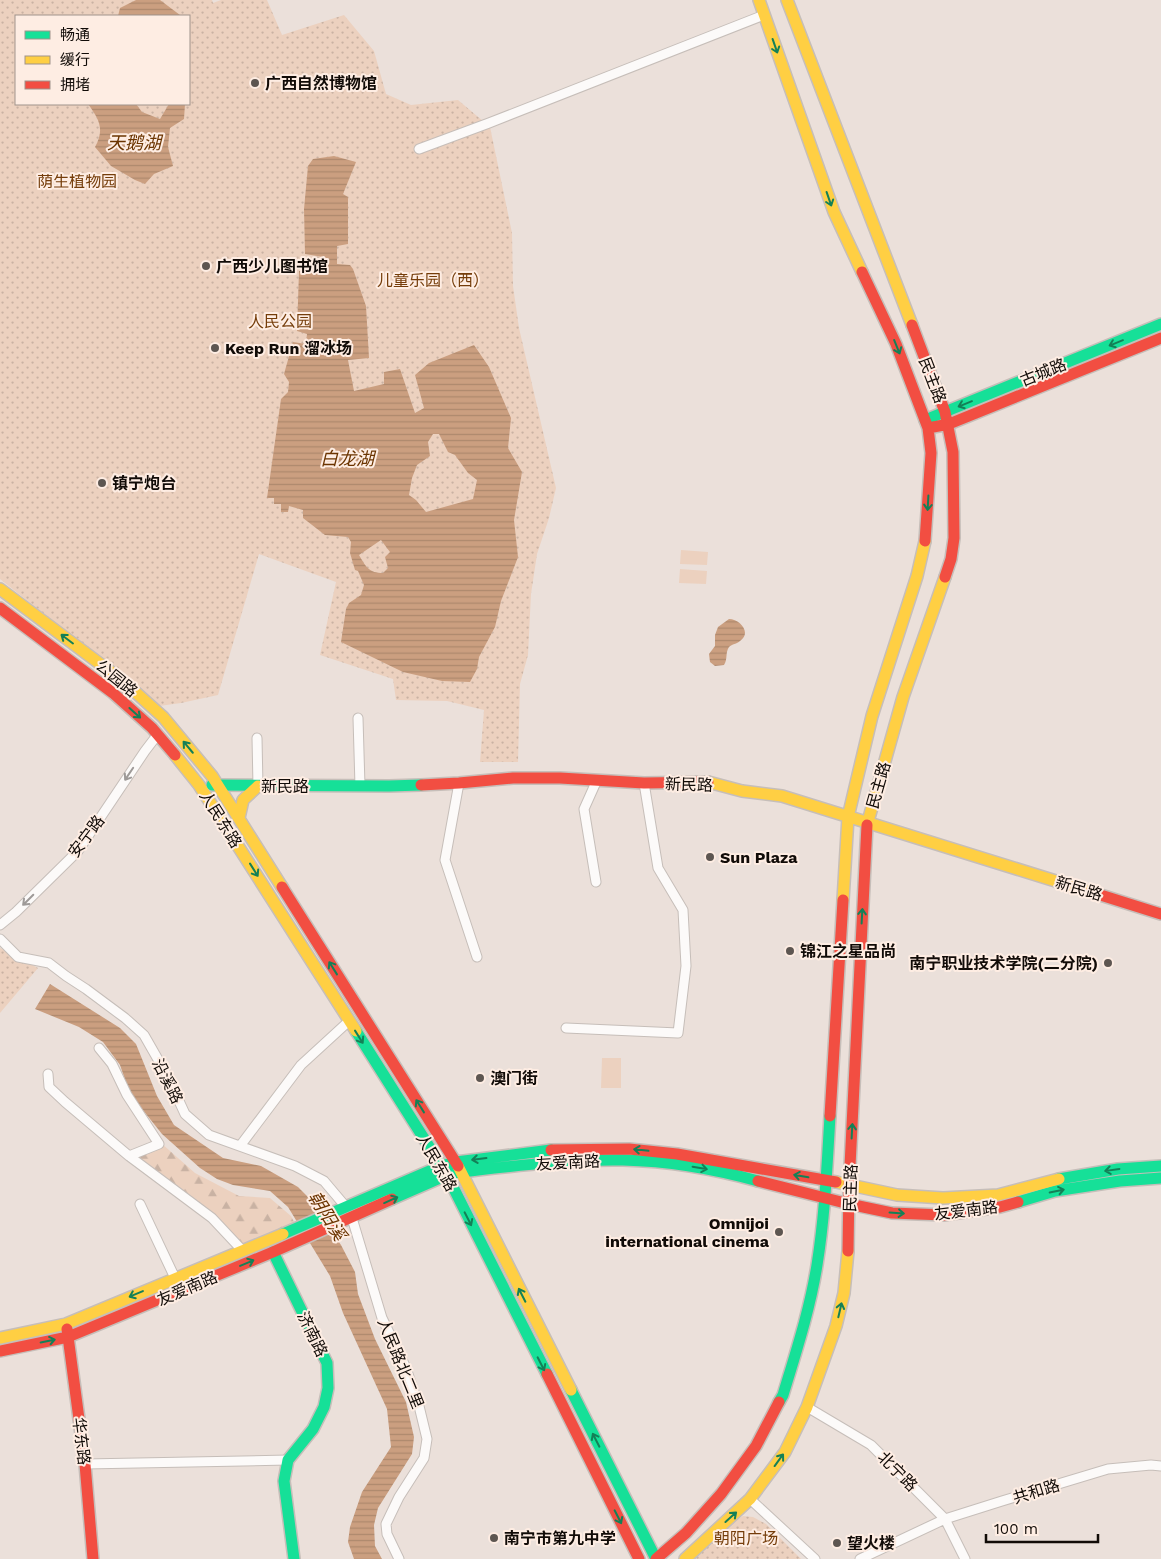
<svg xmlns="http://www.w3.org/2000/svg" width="1161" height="1559" viewBox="0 0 1161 1559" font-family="'Work Sans','Noto Sans SC',sans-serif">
<defs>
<pattern id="forest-firs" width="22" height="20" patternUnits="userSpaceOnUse" patternTransform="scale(1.25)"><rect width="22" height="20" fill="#ecd1bf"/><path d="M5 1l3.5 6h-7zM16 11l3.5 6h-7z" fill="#c9b2a3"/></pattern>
<pattern id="park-dots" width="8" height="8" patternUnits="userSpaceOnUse" patternTransform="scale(1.25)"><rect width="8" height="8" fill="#ecd1bf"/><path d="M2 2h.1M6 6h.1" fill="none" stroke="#c9b2a3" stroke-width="1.8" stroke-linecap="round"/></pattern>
<pattern id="water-rules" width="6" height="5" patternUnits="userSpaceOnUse" patternTransform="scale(1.25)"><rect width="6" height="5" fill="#cb9f80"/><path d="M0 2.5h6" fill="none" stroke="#ad886d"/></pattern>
</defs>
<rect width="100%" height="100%" fill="#ebe0da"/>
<path fill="#ecd1bf" d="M681,550L708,552L707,565L680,564Z
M680,569L707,571L706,584L679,583Z
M602,1058H621V1088H601Z"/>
<path fill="url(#forest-firs)" d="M161,1143L195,1173L239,1196L270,1198L291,1216L295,1224L243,1246L213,1215L133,1153Z"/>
<path fill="url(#park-dots)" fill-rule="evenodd" d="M0,0H212L213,3L221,0H267L282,35L344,15L374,51L386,94L411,105L458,100L490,127L512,233L513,286L519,328L556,488L549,518L537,554L531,594L528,655L520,684L518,762H480L484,710L447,701L396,700L393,679L320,655L336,582L259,554L218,695L181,703L159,706L0,579ZM16,16H189V104H16Z
M0,948L38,968L0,1013Z
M743,1516L753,1517L766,1524L801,1559H690L723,1528Z"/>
<path fill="url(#water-rules)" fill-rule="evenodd" d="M136,0H160L180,15V16H118L120,8Z
M88,104H136L142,112L160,119L169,104H185L184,119L170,128L168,147L173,166L154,174L145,184L135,180L111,166L95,147C105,129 99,119 88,104Z
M334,156L356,162L343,194L348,197V244L337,246V264L350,265L353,269L366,306L369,358L348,360L354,391L384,384V372L400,369L415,413L424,408L415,375L429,363L474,345L489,367L511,418L508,448L522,472L514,520L518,557L501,601L495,627L479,657L477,669L470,682L442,681L403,672L341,642L346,609L349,603L361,595L364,585L358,571L355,570L350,553L351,542L348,537L325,535L303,518V510L289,506L288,512H281V504H274V498H267L281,399L288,392L289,382L284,374L293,342L306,344L307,334L297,331L299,271L323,268V257L305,254L304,209L308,166L313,159ZM433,434H439L448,452L455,455L468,473L477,480L473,499L426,512L416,500L409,495L412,478L417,465L430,456L428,442ZM381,540L390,552L385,557L388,568L383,573C369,573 366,567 359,555Z
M729,619C740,619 752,633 740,641C737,644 732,644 729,647C725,653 728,659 724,665L715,666L710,662L709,654L715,646V635L718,627Z
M50,984L120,1028L136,1044L157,1096L174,1125L223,1158L261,1166L298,1187L308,1197L341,1245L355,1272L358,1294L375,1339L406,1402L414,1437L412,1454L378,1508L374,1525L375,1546L382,1559H354L348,1542L350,1527L362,1492L391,1447L387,1409L343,1313L330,1276L288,1207L270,1191L233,1185L217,1179L200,1168L162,1134L130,1094L120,1065L103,1042L79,1027L35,1009Z"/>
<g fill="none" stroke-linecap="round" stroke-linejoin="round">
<defs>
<path id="street" d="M419,149L489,123L764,15
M358,718L360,786
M257,738L258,786
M459,783L445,860L477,957
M596,882L584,809L597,780
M0,925L16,912L78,851L145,751L158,734
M0,939L18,957L49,963L66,976L86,989L125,1018L144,1035L168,1077L185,1114L209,1135L295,1166L324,1181L346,1207
M566,1028L678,1033L686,966L683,910L658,868L644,783
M99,1048L112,1064L127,1095L159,1144L129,1156
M48,1074L49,1087L65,1102L129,1156L212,1218L242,1250
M240,1146L301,1065L349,1021
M140,1204L175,1278
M352,1218L382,1318L406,1368L419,1406L427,1439L424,1458L399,1497L386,1524L387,1534L399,1559
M807,1407L871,1445L945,1519L965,1559
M85,1464L288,1460
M750,1499L815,1559
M860,1559L945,1519L1002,1501L1108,1469L1151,1465L1161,1466"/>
<path id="fast" d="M925,420L1161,324
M212,785L389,786L421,785
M356,1031L447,1175L547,1374
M1059,1179L1118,1169L1161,1166
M392,1199L447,1175L460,1172C514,1166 568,1159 623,1160C669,1161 715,1169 758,1181
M1018,1202L1055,1191L1120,1181L1161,1178
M283,1234L441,1166L456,1162L551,1150
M273,1252L327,1363L328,1388L324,1407L313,1429L288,1460L284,1481L294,1559
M571,1390L656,1559
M779,1402L783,1395C796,1352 810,1309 817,1265C825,1215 827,1165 830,1116"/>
<path id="slow" d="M759,0L834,212L862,272
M787,0L912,325
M0,589L123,681L163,717L212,776L282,887
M175,755L199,785L356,1031
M708,782L742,791L782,796L1091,892
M239,818L243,800L258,786
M867,825L903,697L945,577
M843,900L848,817L872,716L917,576L925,541
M458,1166L571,1390
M836,1182L897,1195L943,1198L998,1195L1059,1179
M0,1338L66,1324L283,1234
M685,1559L750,1499L785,1452L807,1407L836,1326L844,1293L848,1251"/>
<path id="jam" d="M862,272L896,344L928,428L931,453L925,541
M912,325L945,412L953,452L954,538L951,559L945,577
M928,428L949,424L1161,338
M0,608L113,693L152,728L175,755
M421,785L459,783L513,778H560L644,783L708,782
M282,887L458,1166
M1091,892L1161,914
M830,1116L843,900
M551,1150L629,1149L677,1154L836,1182
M758,1181L849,1204L892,1213L944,1215L1000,1207L1018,1202
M848,1251L849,1186L867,825
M67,1329L85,1464L93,1559
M0,1351L68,1337L273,1252L392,1199
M547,1374L639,1559
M656,1559L686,1533L721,1494L756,1446L779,1402"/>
</defs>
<use href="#street" stroke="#c6beb9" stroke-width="11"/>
<use href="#fast" stroke="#c6beb9" stroke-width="14"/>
<use href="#slow" stroke="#c6beb9" stroke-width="14"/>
<use href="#jam" stroke="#c6beb9" stroke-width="14"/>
<use href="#street" stroke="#fcfaf9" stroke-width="9"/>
<use href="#fast" stroke="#16e098" stroke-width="11"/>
<use href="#slow" stroke="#ffcf43" stroke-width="11"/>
<use href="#jam" stroke="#f24e42" stroke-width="11"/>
</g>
<defs><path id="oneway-shaft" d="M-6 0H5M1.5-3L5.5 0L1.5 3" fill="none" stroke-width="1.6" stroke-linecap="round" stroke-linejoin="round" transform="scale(1.25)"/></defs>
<g stroke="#148057">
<use href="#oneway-shaft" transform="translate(775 46) rotate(71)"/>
<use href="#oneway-shaft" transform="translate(829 199) rotate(71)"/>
<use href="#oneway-shaft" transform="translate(1116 343) rotate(158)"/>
<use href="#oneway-shaft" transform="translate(897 347) rotate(68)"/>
<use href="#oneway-shaft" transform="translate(965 404) rotate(158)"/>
<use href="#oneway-shaft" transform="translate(928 503) rotate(93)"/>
<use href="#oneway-shaft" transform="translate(67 639) rotate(-143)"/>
<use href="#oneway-shaft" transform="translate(135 713) rotate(42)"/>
<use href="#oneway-shaft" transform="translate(188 747) rotate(-130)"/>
<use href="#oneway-shaft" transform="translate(254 870) rotate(58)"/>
<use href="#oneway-shaft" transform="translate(862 916) rotate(-87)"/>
<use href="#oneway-shaft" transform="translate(333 968) rotate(-122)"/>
<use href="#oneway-shaft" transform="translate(359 1037) rotate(58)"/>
<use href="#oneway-shaft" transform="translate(420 1106) rotate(-122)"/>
<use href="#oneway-shaft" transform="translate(852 1131) rotate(-87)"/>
<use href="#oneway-shaft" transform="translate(641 1150) rotate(-174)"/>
<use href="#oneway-shaft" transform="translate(479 1159) rotate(173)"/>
<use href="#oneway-shaft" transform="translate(700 1168) rotate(10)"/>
<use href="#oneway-shaft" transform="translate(1112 1170) rotate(172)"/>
<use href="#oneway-shaft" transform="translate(801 1176) rotate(-170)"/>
<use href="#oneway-shaft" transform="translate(1057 1191) rotate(-12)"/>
<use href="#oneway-shaft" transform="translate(391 1200) rotate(-24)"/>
<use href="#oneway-shaft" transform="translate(897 1213) rotate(4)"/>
<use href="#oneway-shaft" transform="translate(468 1219) rotate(63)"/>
<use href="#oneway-shaft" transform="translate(247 1263) rotate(-23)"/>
<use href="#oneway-shaft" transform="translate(136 1294) rotate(157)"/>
<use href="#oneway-shaft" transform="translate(522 1295) rotate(-117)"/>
<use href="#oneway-shaft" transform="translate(840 1310) rotate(-77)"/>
<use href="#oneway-shaft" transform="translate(48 1341) rotate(-12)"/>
<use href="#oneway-shaft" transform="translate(541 1364) rotate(63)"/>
<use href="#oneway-shaft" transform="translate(596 1440) rotate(-117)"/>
<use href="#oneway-shaft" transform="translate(779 1460) rotate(-54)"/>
<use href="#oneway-shaft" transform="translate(618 1517) rotate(63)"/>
<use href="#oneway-shaft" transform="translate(731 1517) rotate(-42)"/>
</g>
<g stroke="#9e9a98">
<use href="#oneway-shaft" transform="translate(129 774) rotate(124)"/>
<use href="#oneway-shaft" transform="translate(28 900) rotate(135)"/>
</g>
<g fill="#5d5651" stroke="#feede3" stroke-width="2">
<circle cx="255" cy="83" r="5"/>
<circle cx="206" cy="266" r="5"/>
<circle cx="215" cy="348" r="5"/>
<circle cx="102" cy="483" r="5"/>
<circle cx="710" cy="857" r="5"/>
<circle cx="790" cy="951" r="5"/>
<circle cx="1108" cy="963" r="5"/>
<circle cx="480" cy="1078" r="5"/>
<circle cx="779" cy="1232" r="5"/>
<circle cx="494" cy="1538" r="5"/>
<circle cx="837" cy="1543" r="5"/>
</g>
<g text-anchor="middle" stroke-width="4" stroke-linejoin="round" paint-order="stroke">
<g font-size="16" font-weight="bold" fill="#110b07" stroke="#feede3" text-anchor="start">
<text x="265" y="89">广西自然博物馆</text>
<text x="216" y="272">广西少儿图书馆</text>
<text x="225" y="354">Keep Run 溜冰场</text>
<text x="112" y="489">镇宁炮台</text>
<text x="720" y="863">Sun Plaza</text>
<text x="800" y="957">锦江之星品尚</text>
<text x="1098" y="969" text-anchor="end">南宁职业技术学院(二分院)</text>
<text x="490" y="1084">澳门街</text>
<text x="769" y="1229" text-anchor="end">Omnijoi<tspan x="769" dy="18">international cinema</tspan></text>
<text x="504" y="1544">南宁市第九中学</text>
<text x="847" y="1549">望火楼</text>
</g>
<g font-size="16" fill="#753d0a" stroke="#feede3">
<text x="77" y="187">荫生植物园</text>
<text x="433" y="286">儿童乐园（西）</text>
<text x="280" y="327">人民公园</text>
<text x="746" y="1544">朝阳广场</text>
</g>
<g font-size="16" fill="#110b07" stroke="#feede3">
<text transform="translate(1043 372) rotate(-22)" y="6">古城路</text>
<text transform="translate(933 380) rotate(69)" y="6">民主路</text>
<text transform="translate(117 678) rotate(39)" y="6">公园路</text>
<text transform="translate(689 784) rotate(2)" y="6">新民路</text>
<text transform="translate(878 785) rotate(-74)" y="6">民主路</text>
<text x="285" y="792">新民路</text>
<text transform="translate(221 819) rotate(58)" y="6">人民东路</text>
<text transform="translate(86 836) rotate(-53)" y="6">安宁路</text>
<text transform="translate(1079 888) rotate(17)" y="6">新民路</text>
<text transform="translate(168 1081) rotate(63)" y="6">沿溪路</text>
<text transform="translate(437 1162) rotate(60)" y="6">人民东路</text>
<text transform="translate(568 1162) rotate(-3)" y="6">友爱南路</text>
<text transform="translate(850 1188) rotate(-88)" y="6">民主路</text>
<text transform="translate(966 1210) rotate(-7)" y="6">友爱南路</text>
<text transform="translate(187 1288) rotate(-23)" y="6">友爱南路</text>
<text transform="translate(313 1334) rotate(64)" y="6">济南路</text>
<text transform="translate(401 1363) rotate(68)" y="6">人民路北二里</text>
<text transform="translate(82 1441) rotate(83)" y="6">华东路</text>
<text transform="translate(898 1471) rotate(45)" y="6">北宁路</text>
<text transform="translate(1036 1491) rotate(-17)" y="6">共和路</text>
</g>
<g font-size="18" font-style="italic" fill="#6b3400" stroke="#feede3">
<text x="134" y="149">天鹅湖</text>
<text x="347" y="465">白龙湖</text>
<text transform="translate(327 1216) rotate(58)" y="6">朝阳溪</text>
</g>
</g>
<rect x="15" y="15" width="175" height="90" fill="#feede3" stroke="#9f938b"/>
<rect x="25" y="31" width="25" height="8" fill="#16e098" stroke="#9f938b"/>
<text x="60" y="40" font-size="15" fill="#110b07">畅通</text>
<rect x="25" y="56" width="25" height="8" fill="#ffcf43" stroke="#9f938b"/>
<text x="60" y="65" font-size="15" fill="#110b07">缓行</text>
<rect x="25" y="81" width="25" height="8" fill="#f24e42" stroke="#9f938b"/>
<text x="60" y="90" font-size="15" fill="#110b07">拥堵</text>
<path d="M986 1534v8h112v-8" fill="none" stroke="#110b07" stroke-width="2.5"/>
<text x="994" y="1534" font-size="15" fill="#110b07" stroke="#feede3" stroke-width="4" paint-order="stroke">100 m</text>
</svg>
